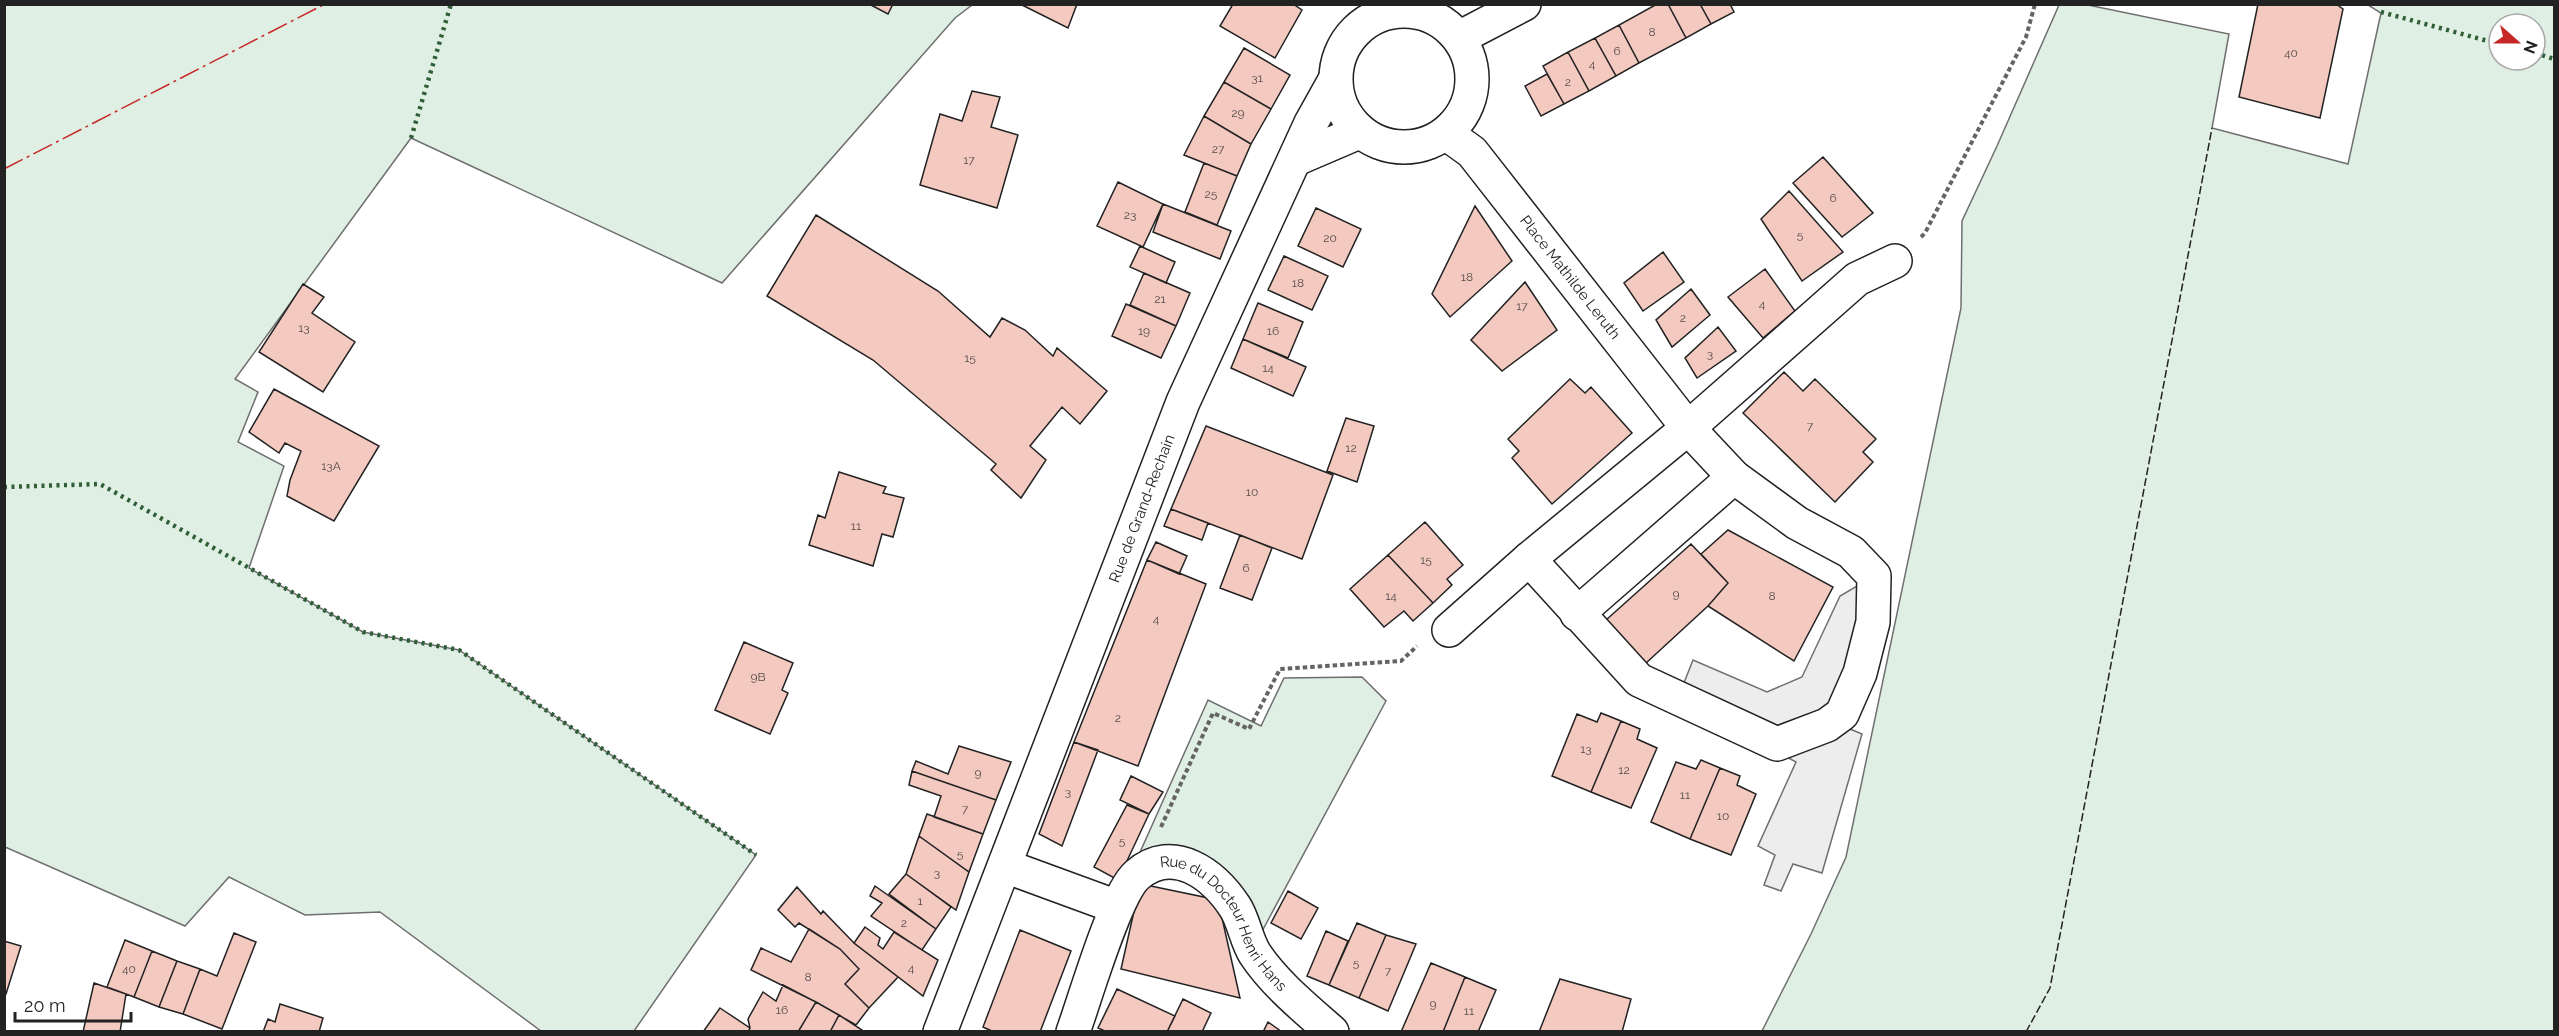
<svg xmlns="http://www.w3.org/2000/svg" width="2559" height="1036" viewBox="0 0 2559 1036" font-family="Raleway,sans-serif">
<rect width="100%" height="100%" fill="#fff"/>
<path fill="#e0efe3" stroke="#6f6f6f" stroke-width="1.5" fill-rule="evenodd" d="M5,5H972L955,18L722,283L411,138L235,379L258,392L238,442L284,466L249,568L363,632L459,650L756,855L634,1031H541L380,912L305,915L229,877L185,926L5,847Z
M2059,5H2088L2229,34L2212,128L2348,164L2381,13L2368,5H2554V1031H1762L1811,934L1846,857L1961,308L1962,221L1997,146ZM2499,24H2535V60H2499Z
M1362,677L1386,701L1260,935L1240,885L1210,859H1137L1208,700L1261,726L1284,678Z"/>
<path fill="#ededed" stroke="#6f6f6f" stroke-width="1.5" d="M1874,576L1842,714L1777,744L1678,698L1693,660L1767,692L1802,677L1840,596Z
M1850,729L1862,734L1822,873L1793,864L1781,891L1764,885L1775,855L1758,846L1796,762L1785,756Z"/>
<path fill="#f3c9c0" stroke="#222" stroke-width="1.5" d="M869,4H893L888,14Z
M1020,4H1077L1068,28Z
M1233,4H1293L1302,10L1275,58L1220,26Z
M1657,4H1668L1686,38L1639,63L1619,25Z
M1668,4H1700L1711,24L1686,38Z
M1700,4H1730L1734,12L1711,24Z
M2258,4H2336L2343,9L2320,118L2239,97Z
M1619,25L1639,63L1616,76L1595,38Z
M1595,38L1616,76L1589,91L1568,52Z
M1244,48L1290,75L1271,109L1224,82Z
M1568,52L1589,91L1564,104L1543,66Z
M1547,74L1564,104L1541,116L1525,86Z
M1224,82L1271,109L1251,144L1204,116Z
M972,91L1000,97L991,127L1018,135L997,208L920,185L940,114L962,121Z
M1204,116L1251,144L1237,176L1184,155Z
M1823,157L1873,213L1842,237L1793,183Z
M1204,163L1237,176L1217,225L1185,212Z
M1118,182L1163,204L1143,247L1097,226Z
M1789,191L1843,252L1802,281L1761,219Z
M1163,204L1231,231L1220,259L1153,232Z
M1475,206L1512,261L1450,317L1432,294Z
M1316,208L1361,229L1343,267L1298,246Z
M816,215L938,291L990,337L1002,318L1025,330L1053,356L1057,348L1107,391L1080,424L1062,407L1030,446L1046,460L1021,498L991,470L996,464L873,360L767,296Z
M1140,246L1175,262L1166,283L1130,267Z
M1663,252L1684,282L1643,311L1624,283Z
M1284,256L1328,276L1312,310L1268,290Z
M1765,269L1795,311L1763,338L1728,297Z
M1144,273L1190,293L1176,326L1130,305Z
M1525,282L1557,330L1502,371L1471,340Z
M303,284L324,297L312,313L355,342L323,392L259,352Z
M1691,289L1710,315L1672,347L1656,320Z
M1258,303L1303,322L1288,358L1243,339Z
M1126,304L1176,326L1161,358L1112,336Z
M1718,327L1736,351L1697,378L1685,358Z
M1243,339L1306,367L1293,396L1231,368Z
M1784,372L1803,391L1815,379L1876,439L1863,452L1873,462L1835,502L1743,413Z
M1570,379L1585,393L1591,387L1632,433L1552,504L1512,458L1519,451L1508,439Z
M274,389L379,446L334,521L287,496L290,480L301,451L285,443L279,453L249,432Z
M1346,418L1374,426L1357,482L1327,471Z
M1206,426L1333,475L1302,559L1171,509Z
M839,472L886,487L883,493L904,498L893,537L882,534L873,566L809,545L818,515L825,518Z
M1171,509L1208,523L1202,540L1164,526Z
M1425,522L1463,565L1447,579L1452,585L1433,603L1388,555Z
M1728,530L1833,587L1794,661L1708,606L1728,583L1701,554Z
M1240,535L1272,548L1252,600L1220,588Z
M1156,542L1187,556L1179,574L1147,560Z
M1691,544L1728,583L1708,606L1645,664L1606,620Z
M1388,555L1433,603L1413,621L1404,611L1384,627L1350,589Z
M1147,560L1206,584L1138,766L1074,742Z
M744,642L793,663L782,690L788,693L770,734L715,710Z
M1601,713L1621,721L1591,792L1552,776L1577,714L1597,722Z
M1621,721L1640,729L1637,739L1657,748L1631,808L1591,792Z
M1074,742L1098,750L1062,846L1039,834Z
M959,746L1011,762L996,800L912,771L916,761L948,774Z
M1701,760L1720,768L1690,839L1651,822L1676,762L1696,769Z
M1720,768L1740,776L1737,785L1756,794L1731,855L1690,839Z
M912,771L996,800L983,834L934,817L941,796L909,785Z
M1131,776L1163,792L1149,814L1120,800Z
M1127,805L1149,814L1118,880L1094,867Z
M927,814L983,834L969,872L919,836Z
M919,836L969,872L956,910L906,874Z
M906,874L951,907L936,929L889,894Z
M1146,885L1218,900L1240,998L1121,969L1139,889Z
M875,886L936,929L922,950L871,916L882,903L870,896Z
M797,887L821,914L823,911L854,943L898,977L869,1008L845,984L859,969L840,949L799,923L795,927L778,910Z
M1288,891L1318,908L1301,939L1271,923Z
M1357,923L1386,935L1359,998L1329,985Z
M865,927L880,938L878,945L883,949L894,932L938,960L923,996L854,943Z
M809,929L840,949L859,969L845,984L869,1008L856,1025L816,1002L751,970L761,948L791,962Z
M1020,930L1071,951L1040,1032H994L983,1027Z
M1326,931L1348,941L1329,985L1307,976Z
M234,933L256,942L222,1029L183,1014L200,969L217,976Z
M1386,935L1416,944L1388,1011L1359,998Z
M125,940L152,951L134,997L107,987Z
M4,941L21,946L6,994H4Z
M152,951L177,961L159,1007L134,997Z
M177,961L200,969L183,1014L159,1007Z
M1431,963L1465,977L1443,1032H1401Z
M1465,977L1496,990L1478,1032H1443Z
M1560,979L1631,999L1622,1032H1539Z
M94,983L126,994L120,1032H83Z
M783,985L816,1002L798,1032H748L750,1028L748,1019L763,992L776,1001Z
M1117,989L1175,1016L1167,1032H1107L1098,1028Z
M1183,999L1211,1013L1202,1032H1167Z
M816,1002L839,1015L830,1032H798Z
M280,1004L323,1018L319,1032H263L268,1019L275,1022Z
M720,1008L750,1028L748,1032H703Z
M839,1015L862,1030L861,1032H830Z
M1268,1022L1282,1032H1263Z"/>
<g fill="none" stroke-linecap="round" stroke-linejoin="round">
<defs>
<g id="minor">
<circle cx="1404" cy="79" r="68"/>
<path d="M1459,38L1524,4"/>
<path id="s1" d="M1447,134L1472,152L1688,428L1734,477L1797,523L1851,552L1874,576L1873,622L1860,673L1842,714L1827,725L1777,744L1639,680L1529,559"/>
<path d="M1296,159L1359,132"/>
<path d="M1577,614L1734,477"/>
<path d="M1449,630L1529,559L1688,428L1857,279L1895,261"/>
<path d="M1005,866L1117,907"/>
<path id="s2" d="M940,1032L1183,402L1311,123L1335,80"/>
<path id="s3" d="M1073,1032C1085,999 1115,894 1137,875C1173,843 1214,875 1235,907C1244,921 1246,940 1255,954C1275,984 1305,1008 1332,1032"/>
</g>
</defs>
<use href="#minor" stroke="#222" stroke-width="36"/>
<path stroke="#646464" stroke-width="4" stroke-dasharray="4.5 3" stroke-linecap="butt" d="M1921,237L1925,233L2026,37L2035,4
M1161,827L1213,713L1249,729L1280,669L1401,661L1417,646"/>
<use href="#minor" stroke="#fff" stroke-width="33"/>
<path stroke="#2f5e38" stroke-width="4.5" stroke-dasharray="3 4.5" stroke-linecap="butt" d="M2381,12L2499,44
M2535,53L2554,59
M411,138L451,4
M4,487L100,484L363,632L459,650L756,855"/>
<path stroke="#222" stroke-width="1.5" stroke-dasharray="8 3" stroke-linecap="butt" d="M2026,1032L2050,988L2212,128"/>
<path stroke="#c62828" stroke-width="1.5" stroke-dasharray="21 4.5 3 4.5" stroke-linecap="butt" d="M4,169L325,4"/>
</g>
<g text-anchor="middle" stroke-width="4.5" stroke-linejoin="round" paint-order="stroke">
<g font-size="12" fill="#564c4a">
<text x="1652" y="36">8</text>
<text x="1617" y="55">6</text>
<text x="2291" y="57">40</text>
<text x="1592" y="68">4</text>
<text x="1257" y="82">31</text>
<text x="1568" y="86">2</text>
<text x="1238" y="117">29</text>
<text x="1218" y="153">27</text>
<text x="969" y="164">17</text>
<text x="1211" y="198">25</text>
<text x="1833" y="202">6</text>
<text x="1130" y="219">23</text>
<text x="1800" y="239">5</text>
<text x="1330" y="242">20</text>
<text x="1467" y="281">18</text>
<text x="1298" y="287">18</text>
<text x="1160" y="303">21</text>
<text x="1762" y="308">4</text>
<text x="1522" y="310">17</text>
<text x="1683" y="322">2</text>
<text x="304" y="332">13</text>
<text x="1144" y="335">19</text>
<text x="1273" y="335">16</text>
<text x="1710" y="358">3</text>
<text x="970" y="362">15</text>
<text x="1268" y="372">14</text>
<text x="1810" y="430">7</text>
<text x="1351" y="452">12</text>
<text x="331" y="470">13A</text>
<text x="1252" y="496">10</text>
<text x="856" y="530">11</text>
<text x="1426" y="564">15</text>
<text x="1246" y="572">6</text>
<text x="1676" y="598">9</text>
<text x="1391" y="600">14</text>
<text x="1772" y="600">8</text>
<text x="1156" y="623">4</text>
<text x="758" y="681">9B</text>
<text x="1118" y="722">2</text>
<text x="1586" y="753">13</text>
<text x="1624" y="774">12</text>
<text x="978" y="777">9</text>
<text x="1068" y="796">3</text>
<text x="1685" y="799">11</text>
<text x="965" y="813">7</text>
<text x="1723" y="820">10</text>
<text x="1122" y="845">5</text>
<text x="960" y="858">5</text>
<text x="937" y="877">3</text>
<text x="920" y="905">1</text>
<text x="904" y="927">2</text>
<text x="1356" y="967">5</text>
<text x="911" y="972">4</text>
<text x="129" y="973">40</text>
<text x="1388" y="975">7</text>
<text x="808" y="981">8</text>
<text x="1433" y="1008">9</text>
<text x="782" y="1014">16</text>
<text x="1469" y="1015">11</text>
</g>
<g font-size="15" fill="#222" stroke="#fff">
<text dy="5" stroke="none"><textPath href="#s1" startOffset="190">Place Mathilde Leruth</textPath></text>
<text dy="5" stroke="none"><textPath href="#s2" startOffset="561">Rue de Grand-Rechain</textPath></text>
<text dy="5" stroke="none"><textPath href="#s3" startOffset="291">Rue du Docteur Henri Hans</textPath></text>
</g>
</g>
<rect width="2559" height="1036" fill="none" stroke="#222222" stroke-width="12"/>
<g transform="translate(2517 42) rotate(111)"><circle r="28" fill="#ffffff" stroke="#a7a7a7" stroke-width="1.5"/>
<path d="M0-4.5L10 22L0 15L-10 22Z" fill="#c62828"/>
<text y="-9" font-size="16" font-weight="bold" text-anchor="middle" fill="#222222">N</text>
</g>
<path d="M15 1012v9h116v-9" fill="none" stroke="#222222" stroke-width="3"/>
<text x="24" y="1012" font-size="18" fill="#222222" stroke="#ffffff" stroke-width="4.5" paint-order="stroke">20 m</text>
</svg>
